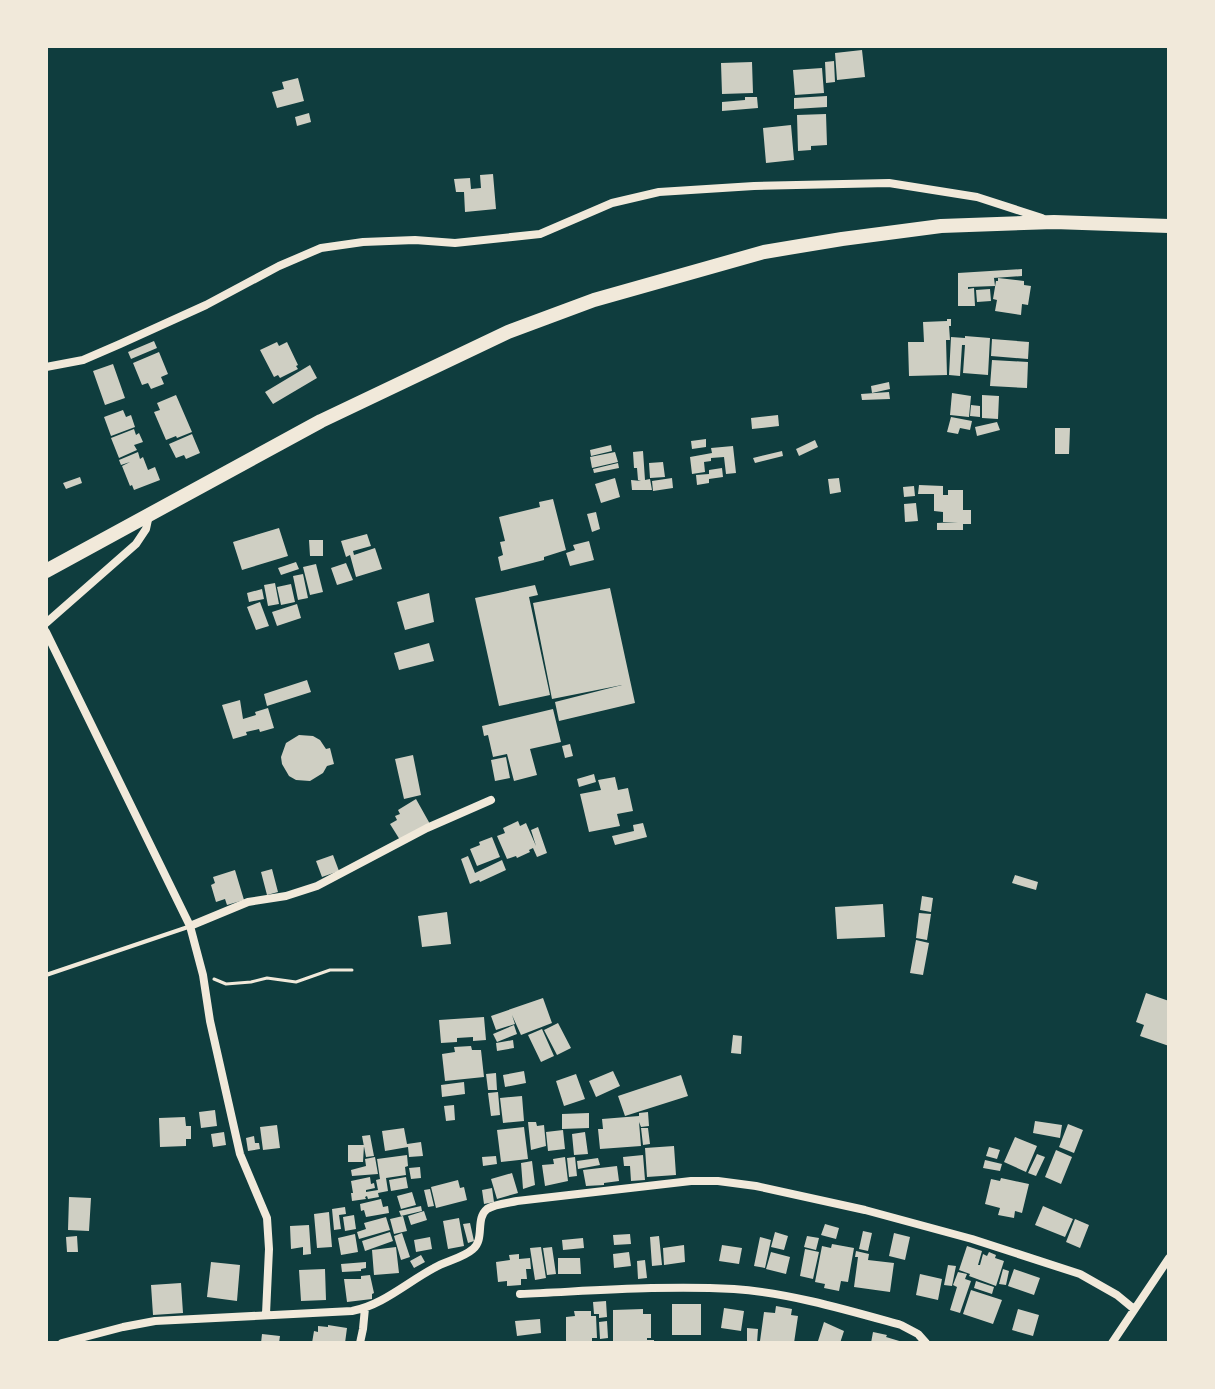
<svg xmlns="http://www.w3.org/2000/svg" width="1215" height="1389" viewBox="0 0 1215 1389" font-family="'Noto Serif',serif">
<rect width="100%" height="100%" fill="#0f3d3e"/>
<path fill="#cfcfc3" d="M862,50L865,77L837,80L835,53Z
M834,61L835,82L826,83L825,62Z
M752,62L753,93L722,94L721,63Z
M822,68L824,93L795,95L793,70Z
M298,78L304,101L277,108L272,92L284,89L282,82Z
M827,96V107L794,109V98Z
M745,97H757L758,108L722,111V102L745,100Z
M309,113L311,122L297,126L295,117Z
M826,114L827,145L811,146V150L798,151L797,115Z
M791,125L794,160L766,163L763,128Z
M493,174L496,209L465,212L464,192H456L454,179L470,178L471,189L481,188L480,175Z
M1022,269V276L993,278H994L995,286L968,287V289L974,288L975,306H958V273Z
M998,278L1024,281V285L1031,286L1028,305L1022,304L1021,315L995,311L997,300L993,299L996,281H998Z
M990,289L991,301L977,302L976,290Z
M947,319H951V326H949L950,340H946L947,375L909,376L908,342H924L923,322L947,321Z
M965,336L990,338L988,375L963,373L965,345H962L960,376L949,375L951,337L965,338Z
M992,339L1029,342L1028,359L991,356Z
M154,341L157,348L131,359L128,352Z
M277,342L279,346L287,342L298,365L296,366L298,369L280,378L278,375L274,377L260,350Z
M159,352L168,374L161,377L164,384L151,389L148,383L142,385L133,363Z
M992,360L1028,362L1027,388L990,386Z
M113,364L125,398L105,405L93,371Z
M310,365L317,378L273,404L265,392Z
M889,382L890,389L872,393L871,386Z
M889,392L890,399L862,400L861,394Z
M952,393L971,396L969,417L950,415Z
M176,395L192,432L177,438L176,436L166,440L154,412L160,410L157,403Z
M982,395L999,396L998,419L982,418Z
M971,405L980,406V417L970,416Z
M123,410L126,417L131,415L135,427L111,436L104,417Z
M778,415L779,426L752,429L751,418Z
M951,417L972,421L970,430L960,428L958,434L947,432Z
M997,422L1000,430L977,436L975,427Z
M1055,428H1070L1069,454H1055Z
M134,429L136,435L139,433L143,442L134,445L137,450L119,458L111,438Z
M192,434L200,453L186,459L184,455L176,458L169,444Z
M706,439V447L692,449L691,441Z
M815,440L818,447L799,456L796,449Z
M611,445L612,451L591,456L590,450Z
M733,446L736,473L726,474L724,457L711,458V461L704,462L705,472L692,474L690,457L712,453L711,448Z
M643,451L645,480L650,479L652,490H632L631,480L641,481L638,480L637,468H634L633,452Z
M782,451L783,456L755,463L753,458Z
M138,452L140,459L143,457L148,470L155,467L160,480L134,490L132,485L130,486L122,466L130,462L121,465L119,460Z
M615,452L618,462L592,468L590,457Z
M663,462L665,477L650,478L649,463Z
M618,463L619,468L594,473L593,469Z
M722,468L723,477L709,479V483L697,485L696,475L709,474V470Z
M80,477L82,483L66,489L63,483Z
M615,478L620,497L601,503L595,484Z
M672,478L673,488L653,491L652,481Z
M839,478L841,492L830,494L828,479Z
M919,485L943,486V495H948V490H963V510H971V524H963V530H937V523L958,522H943V512L934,511V494H918Z
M914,486L915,496L904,497L903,487Z
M553,499L566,550L544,557V560L501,571L498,557L503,555L500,542L505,541L499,517L540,507L539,502Z
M916,503L918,521L905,522L904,504Z
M596,512L600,529L592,532L587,514Z
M279,528L288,556L242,570L233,542Z
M367,534L371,546L353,551L354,555L375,548L382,569L356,577L350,555L346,557L341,541Z
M309,540H323V556H310Z
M589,541L594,560L570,566L566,553L575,550L573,545Z
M296,562L299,569L281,575L278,568Z
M346,563L353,580L337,585L331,568Z
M316,564L323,592L310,595L303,567Z
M303,574L308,598L298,600L293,576Z
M275,583L279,604L268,606L264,585Z
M291,584L295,602L281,605L277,587Z
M535,585L538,595L529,597L550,695L499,706L475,598Z
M610,588L635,703L559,721L555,702L622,685L552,699L533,603Z
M262,589L264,599L249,602L247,593Z
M429,593L434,622L405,630L397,602Z
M260,602L269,626L256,630L247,607Z
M297,604L301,618L277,626L272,612Z
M429,643L434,661L399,670L394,653Z
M307,680L311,692L267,706L264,694Z
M240,700L243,719L256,715L255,712L268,708L274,728L260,732L259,729L246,732L247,735L233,739L222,705Z
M553,709L561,742L530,749L537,775L514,781L507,754L493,757L488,735L484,736L482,726Z
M299,735L313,736L320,740L326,749L330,748L334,764L327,766L323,773L310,781L296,780L289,776L282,764L281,757L286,743Z
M570,744L573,756L565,758L562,746Z
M413,755L421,795L404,799L395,759Z
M506,757L510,778L495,781L491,760Z
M594,774L596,782L579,787L577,779Z
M615,777L618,790L628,788L633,811L617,814L620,826L589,832L580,794L601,790L598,780Z
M416,799L430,824L400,840L390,824L397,820L395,816L400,814L398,810Z
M518,821L520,826L526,823L536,846L531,830L538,827L547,853L537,857L533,848L529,850L530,852L517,858L516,856L507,859L497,836L505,833L503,828Z
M643,823L647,837L615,845L612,836L634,831L633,825Z
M492,837L500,857L477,866L470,849L480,845L479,842Z
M333,855L339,871L322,877L316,861Z
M468,856L475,873L502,860L506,870L480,882L479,880L470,884L461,859Z
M272,869L278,892L267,895L261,872Z
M235,870L244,900L227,905L225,899L216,902L211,885L215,883L213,877Z
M1015,875L1038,882L1036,890L1012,883Z
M922,896L933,898L931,912L920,910Z
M883,904L885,937L837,939L835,907Z
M447,912L451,944L422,947L418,916Z
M919,913L931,914L927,940L916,938Z
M916,940L929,943L923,975L910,973Z
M1146,993L1169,1001V1046L1140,1036L1144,1025L1136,1022Z
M543,998L552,1023L521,1035L512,1015L515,1024L496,1030L491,1016Z
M484,1017L486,1040L473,1041V1037L457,1038V1042L441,1043L439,1020Z
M558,1023L571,1048L557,1055L544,1030Z
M514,1025L517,1034L497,1042L493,1034Z
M542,1029L554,1056L541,1062L528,1035Z
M733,1035L742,1036L741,1054L731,1053Z
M513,1040L514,1048L497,1051L496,1043Z
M471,1046L472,1050H481L484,1077L445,1081L442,1054L455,1052L454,1047Z
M524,1071L526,1083L505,1087L503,1075Z
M613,1071L620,1086L596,1097L589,1081Z
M496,1073L497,1090H488L486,1074Z
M576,1074L585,1099L564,1106L556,1081Z
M681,1075L688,1096L625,1116L618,1096Z
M464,1082L465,1094L442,1097L441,1085Z
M498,1092L500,1115L491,1116L488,1093Z
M522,1096L524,1121L503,1123L500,1098Z
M454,1105L455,1120L446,1121L444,1106Z
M215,1110L217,1126L201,1128L199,1112Z
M648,1112L649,1126L641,1127L639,1122L641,1146L600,1149L598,1129H603L602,1119L639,1116V1113Z
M589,1113V1128L562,1129V1114Z
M185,1117L186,1126H191V1139H186V1146L160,1147L159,1118Z
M1035,1121L1062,1125L1060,1138L1033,1133Z
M528,1122H536L537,1126L544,1125L546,1146L531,1150Z
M1068,1124L1083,1130L1074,1153L1059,1147Z
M277,1125L280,1148L263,1150L260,1127Z
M524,1127L528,1159L501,1162L497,1130Z
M404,1128L407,1144L421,1142L423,1156L409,1157L408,1147L385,1151L382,1131Z
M641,1128H648L650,1144L643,1145Z
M563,1130L565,1149L548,1151L546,1132Z
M224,1132L226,1145L213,1147L211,1134Z
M585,1132L588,1154L574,1155L572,1134Z
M370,1135L374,1156L366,1157L362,1136Z
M254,1136L255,1143H259L260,1149L248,1151L246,1138Z
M1015,1137L1037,1146L1026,1172L1004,1162Z
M348,1145H364L363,1162H348Z
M674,1146L676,1175L647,1177L645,1148Z
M989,1147L1000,1150L997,1159L986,1156Z
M1056,1150L1072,1157L1061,1184L1045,1177Z
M1037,1154L1045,1157L1036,1176L1028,1173Z
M407,1155L408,1166L405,1167L406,1175L386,1178L388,1191L378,1193L379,1197L368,1199L367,1196L365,1197L366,1199L352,1201L351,1193H353L351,1181L370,1177L371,1184L374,1183L375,1188L366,1190V1192L378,1190L376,1180L380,1179L377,1159Z
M643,1155L645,1180L631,1181L630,1166H624L623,1157Z
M496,1156L497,1164L483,1166L482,1157Z
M375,1157L378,1174L352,1176L351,1170L366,1166L365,1159Z
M565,1157L568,1181L545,1186L542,1165L554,1164L553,1159Z
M575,1157L577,1176L569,1177L567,1158Z
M598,1158L600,1165L578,1169L577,1161Z
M985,1160L1002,1164L1000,1171L983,1168Z
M532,1161L535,1185L523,1189L521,1163Z
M617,1166L619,1181L604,1183V1185L586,1186L583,1170Z
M420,1167L421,1178L411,1179L409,1168Z
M512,1173L518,1193L497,1199L491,1179Z
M406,1177L408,1188L391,1191L389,1180Z
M1001,1178L1029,1184L1022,1213L1015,1211L1014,1218L998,1215L1000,1208L985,1204L991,1179L1000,1181Z
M458,1180L460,1188L464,1187L467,1200L436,1208L431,1187Z
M492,1188L494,1202L484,1204L482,1190Z
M430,1189L434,1206L428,1207L424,1190Z
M412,1192L416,1205L401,1209L397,1196Z
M69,1197L91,1198L89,1231L68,1230Z
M381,1199L383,1207L388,1206L389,1213L366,1217L364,1210L361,1211L360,1204Z
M421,1206L422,1211L401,1216L399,1211Z
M1043,1206L1073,1219L1065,1237L1035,1225Z
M345,1207L346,1214L339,1215L341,1229L334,1230L332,1209Z
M424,1211L427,1220L411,1225L408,1216Z
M329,1212L332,1247L317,1248L314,1214Z
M354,1215L356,1229L345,1231L343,1217Z
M403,1216L407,1231L394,1234L390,1219Z
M386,1217L390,1230L359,1239L357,1232L366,1229L364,1223Z
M459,1218L464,1246L448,1249L443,1221Z
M1075,1219L1089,1225L1080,1248L1066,1242Z
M470,1223L474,1241L468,1243L463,1224Z
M825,1224L839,1228L836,1239L821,1235Z
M309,1225L311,1254L303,1255V1247L291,1249L290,1226Z
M863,1231L872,1233L868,1251L859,1249Z
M390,1232L393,1241L365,1251L362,1241Z
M775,1232L788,1236L784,1250L771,1247Z
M402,1233L410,1257L401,1260L394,1236Z
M894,1233L910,1237L905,1260L889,1256Z
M355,1234L358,1252L341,1255L338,1238Z
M630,1234L631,1244L614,1245L613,1235Z
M77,1236L78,1252H67L66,1237Z
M659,1236L662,1265L652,1266L650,1237Z
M807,1236L819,1238L816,1250L804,1247Z
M430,1237L432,1249L416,1252L414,1240Z
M760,1237L771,1240L765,1268L754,1266Z
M583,1238L584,1248L563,1250L562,1240Z
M832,1244L854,1248L848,1282L841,1281L839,1291L824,1288L825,1284L815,1282L822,1246L831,1248Z
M684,1245L685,1262L664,1265L663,1248Z
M722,1245L742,1248L739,1264L719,1261Z
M967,1246L982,1251L978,1265H980L983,1254L987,1256L989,1252L996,1255L995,1258L1004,1261L996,1286L969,1276L970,1274L959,1270Z
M396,1247L399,1273L374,1275L372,1250Z
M541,1247L546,1278L535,1280L530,1248Z
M552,1247L556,1274L547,1275L543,1248Z
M805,1249L819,1252L813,1279L800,1276Z
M856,1251L869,1254L868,1260L894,1263L890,1292L854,1287L858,1257H855Z
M629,1252L631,1266L614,1268L613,1254Z
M771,1252L790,1257L786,1274L766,1269Z
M519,1254V1259L530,1258L531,1269H526L527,1279H521V1285L507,1286V1281L498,1282L496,1262L510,1260L509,1255Z
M421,1255L425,1262L414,1268L410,1261Z
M558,1258H580L581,1274H558Z
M645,1260L647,1278L638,1279L637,1261Z
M211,1262L240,1265L237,1301L207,1297Z
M366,1262V1268L361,1269V1271L342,1272L341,1264Z
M948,1265L956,1266L952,1286L944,1285Z
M325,1269L326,1300L301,1301L299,1270Z
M1003,1269L1009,1271L1006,1285L999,1284Z
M1014,1269L1040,1278L1034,1295L1008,1286Z
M958,1272L967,1274L965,1279L971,1281L960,1313L950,1310L957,1287L953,1285Z
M920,1274L942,1279L938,1300L916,1295Z
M370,1275L374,1293L372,1294V1299L347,1302L344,1279H361V1276Z
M976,1281L994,1287L992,1294L974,1288Z
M181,1283L183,1313L153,1315L151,1285Z
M971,1290L1002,1300L993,1324L963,1314Z
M606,1301L607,1317L599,1318V1314H594L593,1302Z
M672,1304H701V1335H672Z
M776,1306L792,1309L791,1315L798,1316L794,1343L760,1341L764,1312L775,1313Z
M724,1308L744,1311L741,1331L721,1328Z
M643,1309V1314H651V1338H647V1340H654V1343H613V1310Z
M1018,1309L1039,1315L1033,1336L1012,1330Z
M574,1311H591V1316H596L597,1338H592V1342H566V1317L575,1316Z
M540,1319L541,1333L517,1336L515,1321Z
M607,1321L608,1338L600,1339L599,1322Z
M824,1322L844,1331L840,1343H825L818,1341Z
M328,1325L347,1328L345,1343H312L314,1331L318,1332V1326L328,1327Z
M747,1328L758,1329L757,1343H747Z
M873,1332L887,1335L886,1337L906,1343H871Z
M262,1334L280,1336L279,1343H261Z"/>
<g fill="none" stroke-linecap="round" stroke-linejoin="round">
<path stroke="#f1e9da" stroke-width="3" d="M214,979L226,984L251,982L267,978L296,982L330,970H352"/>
<path stroke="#f1e9da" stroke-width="4" d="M46,975L188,927"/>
<path stroke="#f1e9da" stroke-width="8" d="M46,367L83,360L120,344L206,305L279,266L321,248L363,242L415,240L455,243L540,234L612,203L659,192L754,186L889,183L977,197L1042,218
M46,623L136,544L146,529L149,515
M46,632L190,926L203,975L210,1021L240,1154L267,1218L269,1249L266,1314
M190,926L248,902L286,896L317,886L427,828L491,800
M520,1294C591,1291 663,1285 734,1289C790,1293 847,1310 901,1325L918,1334L926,1343
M62,1343L123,1327L155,1321L352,1311C383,1305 406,1283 434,1268C446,1261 463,1258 473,1249C485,1239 475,1219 487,1209C495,1204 508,1203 517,1201L691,1181H718L756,1186L865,1210L972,1239L1080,1274L1117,1295L1134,1309
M360,1343L363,1329L365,1308
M1112,1343L1169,1258"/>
<path stroke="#f1e9da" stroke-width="14" d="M46,571L321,421L508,332L594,300L764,252L842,239L941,226L1054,222L1169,226"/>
</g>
<rect width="1215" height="1389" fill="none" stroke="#f1e9da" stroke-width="96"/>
</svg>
